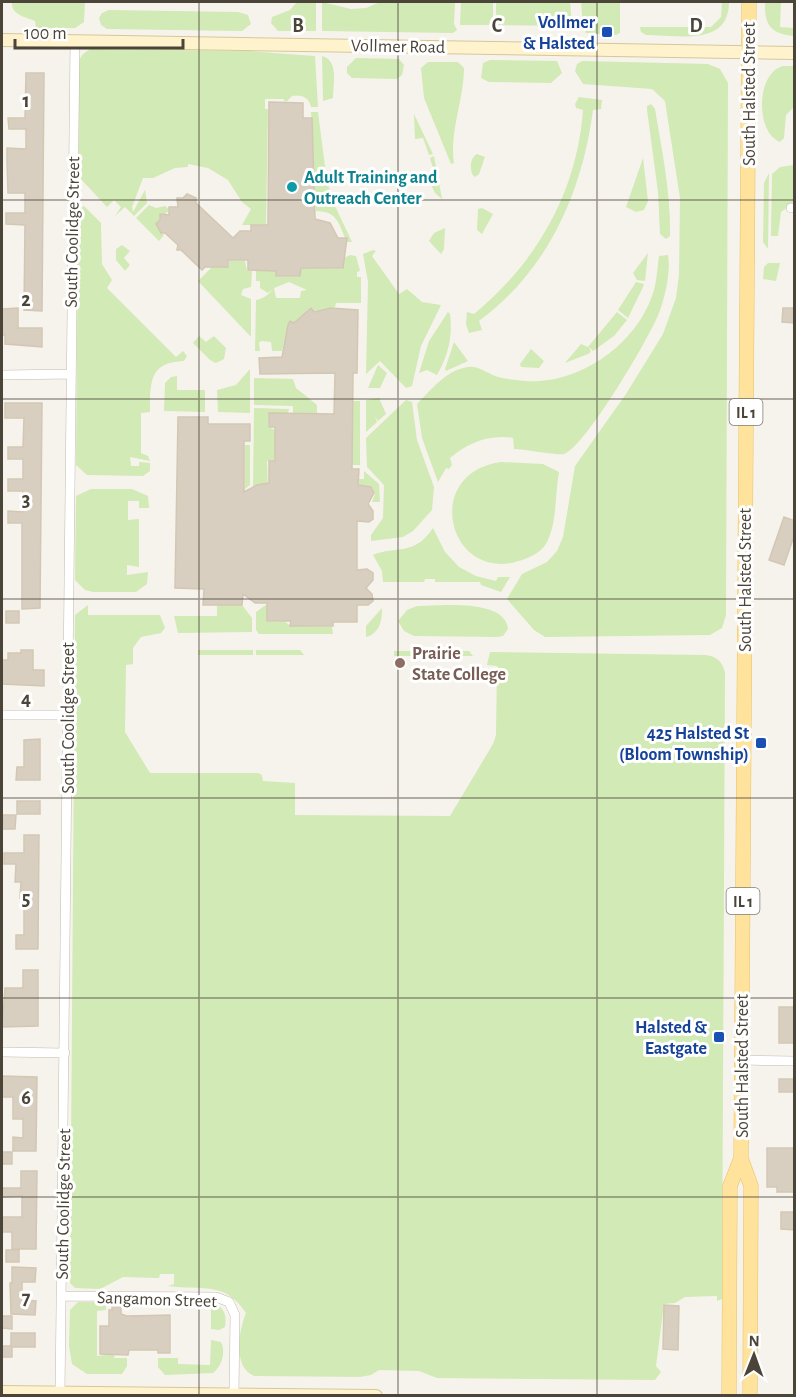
<svg xmlns="http://www.w3.org/2000/svg" width="796" height="1397" viewBox="0 0 796 1397" font-family="'Alegreya Sans',sans-serif">
<rect width="100%" height="100%" fill="#f6f3ec"/>
<path fill="#d2eab5" fill-rule="evenodd" d="M12,2H85L84,22L75,28H36L35,21C25,17 11,15 12,2Z
M297,2H316V31H278L271,23L272,17L290,10Z
M322,2L351,9L366,8L380,2H455L454,24L457,30L453,33L322,31Z
M461,2H493V25H460Z
M496,2H570L572,26L496,25Z
M581,2H620V33L616,35L586,33L583,28Z
M722,2H729C729,47 678,35 646,35L641,32L640,27H711L721,17Z
M765,2H781L780,27L794,28V36C771,34 764,25 765,2Z
M109,10L238,12L248,15L251,24L242,31L107,29L101,25L99,18L102,13Z
M90,49L249,51L315,56L318,107H311C309,97 301,94 292,96L286,102L283,99H265V109H268L266,225H242L251,209L242,202L228,180L208,168L188,164V167L175,168L153,178H143L132,207L133,212L145,190L147,203L134,216L125,207L115,216L121,207L114,200L107,207L78,176L79,60L83,54Z
M322,56C339,60 333,84 333,98L323,101Z
M356,58L399,59L404,65L402,75L397,79L352,78L347,73V67Z
M490,60L557,61L562,73L551,83L489,82L481,78L483,63Z
M582,61L708,64L720,69L728,83L726,615L722,628L710,635L545,637L534,630L507,599L522,574L547,562L557,551L563,537L575,466L626,394L663,334L676,298L679,275L680,198L665,101L652,89L583,84L575,71L577,64Z
M428,62H458L464,68C464,100 449,132 454,163L451,164L424,98L421,68Z
M783,66H794V107L786,115L784,138L780,142C755,132 756,73 783,66Z
M579,97L602,100L601,109L593,110C582,193 548,270 479,321L482,330L469,333L466,324L467,312L474,314C537,262 577,192 583,110L576,108L575,104Z
M651,104L655,109C662,151 671,193 670,236L666,239L660,234L658,192L647,110V106Z
M311,112H318L327,182L335,206L352,242H347C339,226 339,211 316,211Z
M414,114L433,154L429,155L423,138L415,139Z
M477,154L485,157L479,174L475,177L472,174C470,167 470,158 477,154Z
M434,156L442,199L435,193L428,179L435,175L430,158Z
M643,158L648,201L644,210L636,212L626,207Z
M794,165V203L781,212L778,236H771L772,174L780,167Z
M769,173L768,249L763,242L764,183Z
M149,205L156,208L165,206L170,210L159,219V230L164,235L159,241L136,218Z
M84,206L101,223L102,264L112,280L107,288L176,357L183,351L187,356L184,361C149,362 150,383 150,412L141,413V453L148,456L150,461L130,457L131,466H139V462L150,463V471L143,476L87,475L76,465L78,210Z
M482,208L493,214L482,234L477,230L478,209Z
M445,228L444,249L441,254L429,241L434,233Z
M122,245L130,251L124,258L130,265L125,271L116,260V249Z
M373,250L376,251L372,256L399,294L407,289L422,302L441,305L421,346L412,386L406,388L380,361L366,374L368,282L363,254Z
M648,253L645,281L637,280L633,273Z
M350,255L356,256L360,271L357,272V277H361V303H336L335,307L314,311L311,307L294,323L290,320L288,324L282,351H272L271,342L261,341L259,343L260,351H255L256,300C262,299 269,295 272,290L268,293L260,288V281H256V271H260V268H276V277H300L301,268L343,269L344,258ZM289,282L307,290L301,291L300,298H276L274,288Z
M668,255C671,272 665,297 659,313C650,337 585,447 564,454C560,456 524,449 514,449L513,438C489,434 468,443 450,458L452,465L449,469L446,468L438,482L422,438L417,404C431,390 446,370 468,367C478,365 488,374 498,377C506,379 515,380 525,381C577,385 634,347 652,296C657,283 657,269 659,256Z
M229,261H245L247,271H252L251,287L243,289L241,295L251,299V337L198,281L212,267H229Z
M768,263H780L776,281L763,279L764,267Z
M636,282L644,284L643,287L628,318L618,310Z
M448,312L450,314C453,336 448,356 437,375L427,370L419,373L429,341Z
M617,312L627,320L614,336L593,351L589,347L591,352L588,354L565,363L581,344L588,347Z
M199,336L206,342L214,336L226,348L224,359L216,363L210,360L193,343Z
M454,342L468,361L446,371L445,369Z
M531,349L544,361L539,368L521,367L520,364Z
M378,365L387,373L380,388H368Z
M250,369V413L218,412L217,390L236,385Z
M177,376V390H205V412L164,411L165,383L171,377Z
M254,378L293,379L296,388L317,405V413H293V406L254,405Z
M379,398L386,414L378,421L375,417L377,422L366,432V400Z
M406,400L412,402L417,440L434,487L432,510L413,531L403,537L371,541V535L383,518L384,485L367,467L366,438Z
M353,401H360V465H352Z
M254,408L289,409L288,413H269L268,427L275,430V460L267,461L268,489L262,485L253,487Z
M245,445H250V485L245,489Z
M501,462L543,464L559,472C555,493 557,520 548,540C543,552 531,557 519,561C448,583 421,473 501,462Z
M364,471L379,484L380,502H372L375,494L372,487L359,485V479H364Z
M91,489H132L148,496L149,508H139V501H128V520L139,519V567L127,565V575L148,572L147,584L136,592H93L85,590L75,580L76,496Z
M433,528L445,552L459,567L476,576L496,581L498,577H510L501,592L481,585L480,582H435V579H425L424,582H383L382,571L373,555C396,545 414,557 433,528Z
M267,604V622H285L291,626L332,627L333,634H259L256,630V612Z
M88,605V615H160L165,628L161,633L141,637L133,648V664L126,665L125,732L150,773H258L262,775L263,781L295,783V815L450,816L493,744L496,735L497,666L487,665L490,652L705,655C716,656 722,661 725,672L722,1299L717,1301V1296L685,1297L675,1303L664,1304L656,1366L661,1372L655,1380L437,1378L419,1371L379,1370L371,1375L360,1377L254,1376C232,1367 239,1330 246,1313C224,1280 202,1291 168,1286L174,1284V1274H160L159,1278L123,1277L100,1289L75,1288L70,1283L75,615Z
M217,605H242L252,618V632L178,633L174,616H217Z
M417,606C439,606 505,598 508,629L503,636L497,637L414,636L404,631L398,621L407,610Z
M382,608C382,621 380,633 366,637V626Z
M198,650H253V655H198Z
M256,650H300L304,655H256Z
M394,651H469L473,656H394Z
M78,1302H106V1310L97,1311V1356L115,1354L114,1358H127V1366L122,1374H87L72,1364L69,1346L70,1310Z
M211,1303C224,1306 227,1314 225,1327L219,1330L211,1329Z
M211,1340L221,1342C226,1352 222,1366 213,1373L165,1375L158,1367V1358H178V1364L210,1365Z"/>
<path fill="#d8cfc1" stroke="#d3c7b4" stroke-width="1.5" d="M26,73H44L42,311L24,310L25,225L6,224V213H25V193H8L7,161V148L26,149V129H9L8,118H25Z
M269,102L303,103V118H312L315,219L330,223L338,238H347L343,268H301L300,276H276V271L248,270V260H228V267H205L202,270L181,250H177L178,245L165,233H161L156,224L160,220V214L169,215V207H178L177,198H183L187,194L196,198V203L233,238L240,231H251V225H268Z
M18,308V328H42V347L5,344V335H2V309Z
M311,308L314,312L331,308L358,310L357,373H353L352,469H359L358,485L371,487L374,493L368,504L373,511V519L369,522L357,521V570L367,569L373,573V580L366,588L372,594L373,601L368,605H357V622H333V626H290L291,621H267V603H255L243,594L242,605H203L204,589L175,588L178,417H208V424H250V441H244V492L257,485L269,483V461H275V427H269V413L334,414L335,373L260,374L259,358L282,357L288,325L290,321L294,323Z
M783,308H795V323L782,322Z
M5,403H42L40,608L22,609V523H8V511L23,512V491H8V479H23V459H8V447H23L24,418H5Z
M784,517L795,521V533L784,565L769,560Z
M6,611H19V623H6Z
M21,650H33V670H44V686L2,684V660H8V653H21Z
M40,739V780H16L17,767H24V740Z
M17,801H40V814H17Z
M3,815H16L15,829H2Z
M24,835H39L38,949H16V935H24V898H20L21,882H15L16,864H4V853H24Z
M23,970H38V1026L2,1027L5,988H23Z
M779,1007H795V1043H779Z
M2,1076L37,1077L36,1151H13V1137L23,1138V1119H13V1097H2Z
M779,1079H795V1092H779Z
M767,1148H795V1192H777V1187H767Z
M2,1152H12V1164H2Z
M21,1171H37L36,1249H12V1232H2V1217H22V1196L2,1197V1188H21Z
M781,1212H795V1230L781,1229Z
M6,1250H19V1262H6Z
M12,1267L36,1268L35,1282H22V1300L36,1301L35,1315L11,1314L10,1283H12Z
M664,1305L679,1306L678,1350L663,1349Z
M112,1306L121,1307V1314L127,1316L170,1315V1353H158V1350H129L128,1355L100,1354V1326H109V1310H112Z
M2,1316H12V1329L2,1328Z
M11,1333H35V1347H12V1357H2V1346H11Z"/>
<g fill="none" stroke-linecap="round" stroke-linejoin="round">
<defs>
<path id="street" d="M791,208H794
M2,375L71,374
M2,715H68
M2,1052L65,1053
M742,1060L794,1061
M61,1296L216,1297L229,1302L235,1315L234,1396
M60,1396L75,41"/>
<path id="secondary" d="M2,40L794,53
M2,1392L376,1396"/>
<path id="primary" d="M749,2L741,1158L751,1186L750,1396
M729,1396L730,1186L741,1158"/>
</defs>
<use href="#street" stroke="#c2bbae" stroke-width="10"/>
<use href="#secondary" stroke="#d6c79b" stroke-width="14"/>
<use href="#primary" stroke="#e6c16a" stroke-width="15"/>
<use href="#street" stroke="#fff" stroke-width="9"/>
<use href="#secondary" stroke="#fff3cd" stroke-width="12"/>
<use href="#primary" stroke="#ffe39c" stroke-width="14"/>
</g>
<path fill="none" stroke="#4b4439" stroke-width="1.5" stroke-opacity="0.55" d="M199,2V1396M398,2V1396M597,2V1396M2,200H794M2,399H794M2,599H794M2,798H794M2,998H794M2,1197H794"/>
<g fill="#1a4fb4" stroke="#fff" stroke-width="2">
<rect x="601" y="26" width="12" height="12" rx="3"/>
<rect x="755" y="737" width="12" height="12" rx="3"/>
<rect x="713" y="1031" width="12" height="12" rx="3"/>
</g>
<circle fill="#0f9aa8" stroke="#fff" stroke-width="2" cx="292" cy="187" r="6"/>
<circle fill="#8d6e63" stroke="#fff" stroke-width="2" cx="400" cy="663" r="6"/>
<g text-anchor="middle" stroke-width="6" stroke-linejoin="round" paint-order="stroke">
<g fill="#fff" stroke="#817c74" stroke-width="1.5">
<rect x="729.5" y="399" width="33" height="26" rx="4.5"/>
<rect x="726.5" y="888" width="33" height="26" rx="4.5"/>
</g>
<g font-size="16" font-weight="bold" fill="#4b4439">
<text x="746" y="418">IL 1</text>
<text x="743" y="907">IL 1</text>
</g>
<g font-size="18" font-weight="bold" fill="#164399" stroke="#fff" text-anchor="end">
<text x="595" y="28">Vollmer<tspan x="595" dy="21">&amp; Halsted</tspan></text>
<text x="749" y="739">425 Halsted St<tspan x="749" dy="21">(Bloom Township)</tspan></text>
<text x="707" y="1033">Halsted &amp;<tspan x="707" dy="21">Eastgate</tspan></text>
</g>
<g font-size="18" fill="#4b4439" stroke="#fff">
<text transform="translate(398 46) rotate(1)" y="6">Vollmer Road</text>
<text transform="translate(749 94) rotate(-90)" y="6">South Halsted Street</text>
<text transform="translate(72 232) rotate(-89)" y="6">South Coolidge Street</text>
<text transform="translate(745 580) rotate(-90)" y="6">South Halsted Street</text>
<text transform="translate(68 718) rotate(-90)" y="6">South Coolidge Street</text>
<text transform="translate(742 1066) rotate(-90)" y="6">South Halsted Street</text>
<text transform="translate(63 1204) rotate(-89)" y="6">South Coolidge Street</text>
<text transform="translate(157 1299) rotate(2)" y="6">Sangamon Street</text>
</g>
<g font-size="18" font-weight="bold" fill="#0d838f" stroke="#fff" text-anchor="start">
<text x="304" y="183">Adult Training and<tspan x="304" dy="21">Outreach Center</tspan></text>
</g>
<g font-size="18" font-weight="bold" fill="#785e54" stroke="#fff" text-anchor="start">
<text x="412" y="659">Prairie<tspan x="412" dy="21">State College</tspan></text>
</g>
</g>
<g font-size="20" text-anchor="middle" font-weight="bold" fill="#4b4439" stroke="#fff" stroke-width="6" stroke-linejoin="round" paint-order="stroke">
<text x="298" y="32">B</text>
<text x="497" y="32">C</text>
<text x="696" y="32">D</text>
<text x="26" y="107">1</text>
<text x="26" y="306">2</text>
<text x="26" y="506">3</text>
<text x="26" y="705">4</text>
<text x="26" y="905">5</text>
<text x="26" y="1104">6</text>
<text x="26" y="1304">7</text>
</g>
<rect width="796" height="1397" fill="none" stroke="#4b4439" stroke-width="6"/>
<g transform="translate(754 1355) rotate(1)" stroke="#ffffff" stroke-width="4.5" paint-order="stroke">
<path d="M0-4.5L10 22L0 15L-10 22Z" fill="#4b4439"/>
<text y="-9" font-size="16" font-weight="bold" text-anchor="middle" fill="#4b4439">N</text>
</g>
<path d="M15 39v9h168v-9" fill="none" stroke="#4b4439" stroke-width="3"/>
<text x="24" y="39" font-size="18" fill="#4b4439" stroke="#ffffff" stroke-width="4.5" paint-order="stroke">100 m</text>
</svg>
